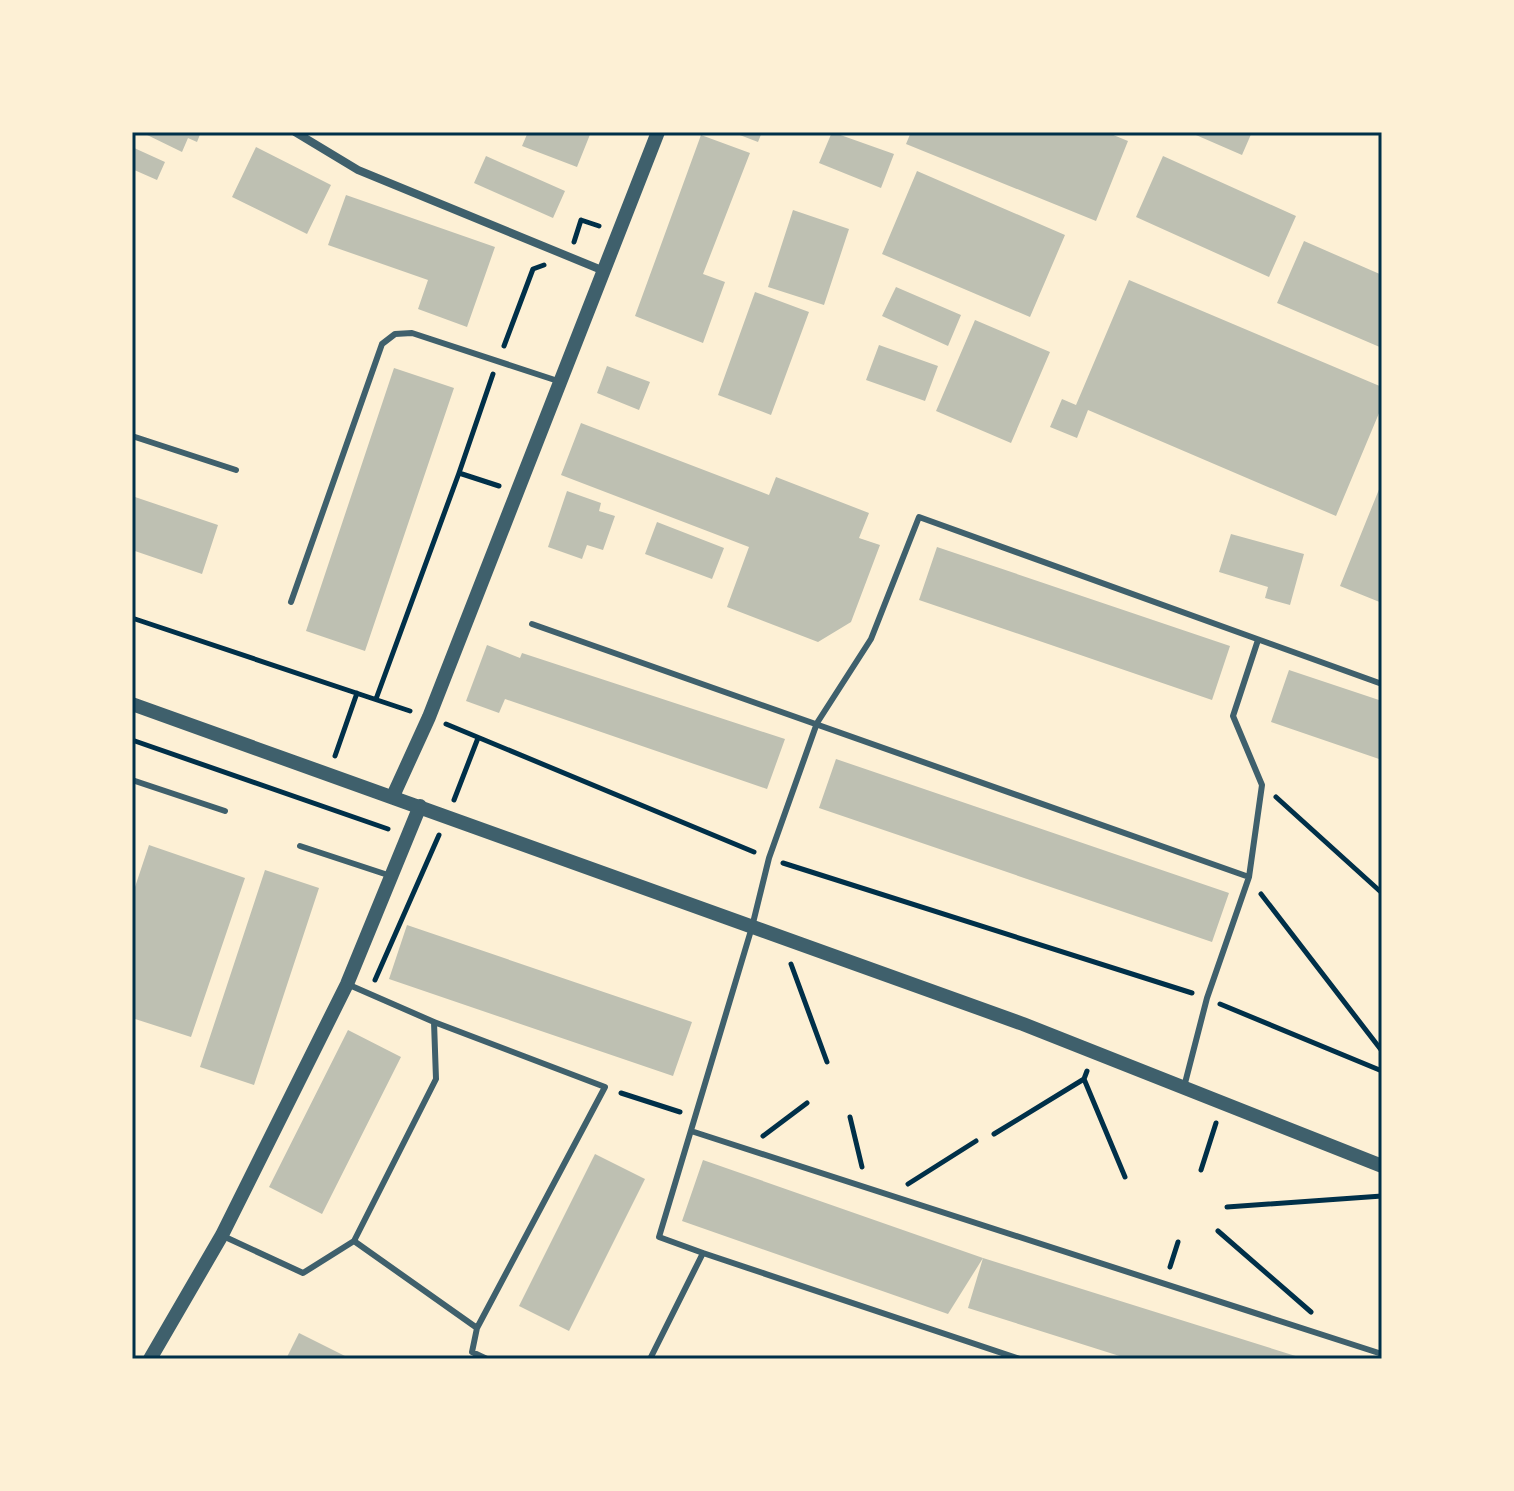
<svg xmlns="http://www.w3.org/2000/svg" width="1514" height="1491" viewBox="0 0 1514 1491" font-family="Roboto,sans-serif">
<rect width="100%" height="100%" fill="#fdf0d5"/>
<path fill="#bec0b2" d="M141,132H201L197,142L188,138L182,152Z
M528,132H591L577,167L522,146Z
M732,132H762L758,142Z
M832,132L894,154L881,188L819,163Z
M911,132H1106L1128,141L1096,221L906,144Z
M1189,132H1252L1242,155Z
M701,135L750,153L703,274L725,282L703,343L635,316Z
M132,147L165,162L157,180L132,169Z
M256,147L331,185L307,234L232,197Z
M486,156L565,191L553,218L474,183Z
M1163,156L1296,216L1269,277L1136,217Z
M917,171L1065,235L1030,317L882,254Z
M346,195L495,247L467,327L418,309L428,280L328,245Z
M793,210L849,229L824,305L768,287Z
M1304,241L1382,275V348L1277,303Z
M1129,280L1382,387V406L1336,516L1088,410L1077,438L1050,427L1062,399L1076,405Z
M896,287L961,315L948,346L882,316Z
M755,292L809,312L771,415L718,395Z
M975,320L1050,352L1011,443L936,411Z
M879,345L938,366L925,401L866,380Z
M607,366L650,382L639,410L597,393Z
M394,368L454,388L365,651L306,631Z
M581,423L769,495L776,477L869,513L859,538L880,545L851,622L818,642L727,607L749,547L561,475Z
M1382,482V603L1340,586Z
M567,491L601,503L599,511L615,516L603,550L587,545L582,559L548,547Z
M132,496L218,525L202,574L132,550Z
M657,522L724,548L712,579L645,554Z
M1231,534L1304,554L1290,605L1265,598L1268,587L1219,572Z
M937,547L1230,646L1212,700L919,600Z
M487,645L520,658L522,653L785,739L767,789L505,699L499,713L466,701Z
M1289,670L1382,701V760L1271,722Z
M836,759L1229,893L1212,942L819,808Z
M149,845L245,878L191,1037L132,1018V896Z
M265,870L319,888L254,1085L200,1067Z
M407,925L692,1022L673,1076L389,979Z
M348,1030L401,1057L322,1214L269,1187Z
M595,1154L645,1179L569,1331L519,1306Z
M703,1160L983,1258L948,1314L682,1221Z
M983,1258L1302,1358V1359H1129L968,1308Z
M299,1333L351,1359H286Z"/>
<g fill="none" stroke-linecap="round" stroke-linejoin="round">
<path stroke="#003049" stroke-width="5" d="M574,242L581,220L599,226
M504,346L533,269L544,265
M493,374L459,473L499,486
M132,618L410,711
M376,699L459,473
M446,724L754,852
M132,740L388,829
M335,756L357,693
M1276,797L1382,893
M454,800L478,738
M783,863L1192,993
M1261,894L1382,1051
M791,964L827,1062
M375,980L439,835
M1220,1004L1382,1071
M1084,1079L1125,1177
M621,1093L680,1112
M850,1117L862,1167
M994,1134L1084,1079L1087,1071
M763,1136L807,1103
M1201,1170L1216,1123
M908,1184L976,1141
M1227,1207L1382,1196
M1218,1231L1311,1312
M1170,1267L1178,1242"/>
<path stroke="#3f606c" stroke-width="6" d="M132,436L236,470
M291,602L382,344L395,334L412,333L561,382
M532,624L1249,877
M132,780L225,811
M300,846L391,876
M347,984L434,1022L605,1087L477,1328
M1184,1087L1207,998L1249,877L1262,785L1233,716L1258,640
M691,1131L1382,1354
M223,1236L303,1273L354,1241L477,1328L472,1352L487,1359
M354,1241L436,1079L434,1022
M703,1253L659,1237L752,927L769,858L817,723L871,639L919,517L1382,684
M132,1358L134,1359
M650,1359L703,1253L1020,1359"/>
<path stroke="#3f606c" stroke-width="8" d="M295,132L358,170L604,271"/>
<path stroke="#3f606c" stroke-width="14" d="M132,704L1023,1024L1382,1166
M393,796L429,717L658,132
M150,1359L222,1235L347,984L420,806"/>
</g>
<rect width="1514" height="1491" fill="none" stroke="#fdf0d5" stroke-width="268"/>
<rect x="134" y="134" width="1246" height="1223" fill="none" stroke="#003049" stroke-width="3"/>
</svg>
